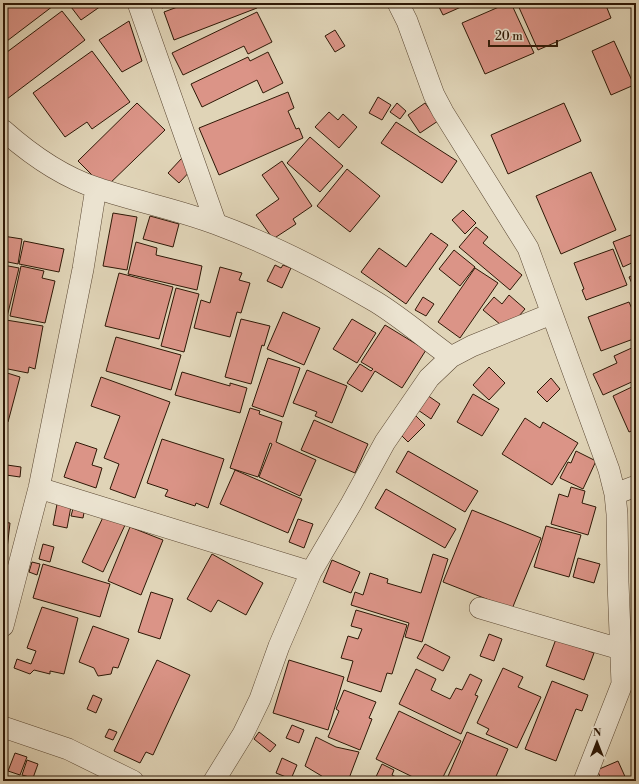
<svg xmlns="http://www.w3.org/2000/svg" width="639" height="784" viewBox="0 0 639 784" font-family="'Libre Bodoni',serif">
<rect width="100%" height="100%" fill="#e0d4b7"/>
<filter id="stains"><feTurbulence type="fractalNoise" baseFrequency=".005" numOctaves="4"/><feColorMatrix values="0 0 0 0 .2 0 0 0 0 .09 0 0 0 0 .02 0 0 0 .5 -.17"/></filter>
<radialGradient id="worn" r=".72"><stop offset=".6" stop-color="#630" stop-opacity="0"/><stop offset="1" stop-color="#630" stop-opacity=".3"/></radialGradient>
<path fill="#db9487" stroke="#2e1806" d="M3,3H57L3,44Z
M68,3H99L101,6L81,20Z
M160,3H174L162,8Z
M188,3H255L257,8L174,40L164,12Z
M437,3H470L443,15Z
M474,3H487L477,7Z
M508,3H511L534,53L485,74L462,23Z
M517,3H581L583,7L594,3H605L611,18L538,50Z
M62,11L85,40L3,102V55Z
M257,12L272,42L248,54L244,46L183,75L172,53Z
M129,21L142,61L122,72L99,40Z
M335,30L345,46L335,52L325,36Z
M614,41L634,85L611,95L592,51Z
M92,51L130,102L92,129L87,122L65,137L33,93Z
M268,52L283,83L263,93L257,80L202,107L191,84L248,57L250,61Z
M288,92L294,108L288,111L296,129L299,128L303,138L219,175L199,128Z
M378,97L391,105L382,120L369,113Z
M137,103L165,130L105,188L78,161Z
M397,103L406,111L400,119L390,112Z
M425,103L438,121L420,133L408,115Z
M564,103L581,141L508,174L491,135Z
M329,112L338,120L343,114L357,127L339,148L315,127Z
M396,122L457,161L442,183L381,143Z
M310,137L343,166L320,192L287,163Z
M182,158L193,168L179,183L168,173Z
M282,161L312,206L293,219L296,224L273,239L256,215L279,199L262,175Z
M347,169L380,196L350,232L317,206Z
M591,172L616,230L561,254L536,196Z
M463,210L476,223L465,234L452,220Z
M113,213L137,217L127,270L103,266Z
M150,216L179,224L173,247L143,239Z
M476,227L488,237L483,243L522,275L510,290L459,247Z
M431,233L448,245L406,304L361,272L379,248L406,267Z
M636,233V261L623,267L613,242Z
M3,236L22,239L18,264L3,261Z
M24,241L64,249L59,272L19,264Z
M136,242L157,248L156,255L202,266L197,290L128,274Z
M613,249L627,285L586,300L582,290L584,289L574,263Z
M454,250L475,267L460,286L439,269Z
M3,265L19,268L7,317L3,316Z
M275,265L281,268L283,265L291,268L282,288L267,281Z
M21,266L44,271L42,278L55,281L45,323L10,316Z
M220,267L242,273L239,280L250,283L241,313L237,312L230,337L194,328L201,300L210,303Z
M475,268L498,283L460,338L438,322Z
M119,273L173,287L159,339L105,326Z
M636,274V292L629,277Z
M176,288L199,294L184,352L161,346Z
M509,295L525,309L507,330L483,310L494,297L502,304Z
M423,297L434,304L426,316L415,310Z
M629,302L636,318V338L601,351L588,317Z
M283,312L320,328L304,365L267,349Z
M241,319L270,326L264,346L262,345L251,384L225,377Z
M352,319L376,333L357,363L333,349Z
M6,320L43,326L35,369L29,367L28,373L3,368V337Z
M385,325L426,350L402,388L375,371L362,392L347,383L360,364L371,371L373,369L361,362Z
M116,337L181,355L171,390L106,371Z
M636,346V380L603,395L593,374L617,363L614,356Z
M268,358L300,368L283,417L252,406Z
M489,367L505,383L489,400L473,385Z
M307,370L347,386L332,423L315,416L317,412L293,403Z
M4,372L20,377L8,422L3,421Z
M182,372L230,386V383L247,388L240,413L175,395Z
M101,377L170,402L135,498L110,489L119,464L104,458L120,416L91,406Z
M551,378L560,389L547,402L537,392Z
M636,385V429L629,432L613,396Z
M473,394L499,409L482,436L457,422Z
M427,395L440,404L431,419L418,410Z
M250,408L260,411L259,414L282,422L276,442L316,460L300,496L259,477L272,444L270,443L258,477L230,468Z
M413,413L425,425L408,442L396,430Z
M525,418L540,428L543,422L578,443L552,485L502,454Z
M314,420L368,444L355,473L301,450Z
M3,423H7L4,434H3Z
M636,432V443L632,434Z
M162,439L224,459L208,508L196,503L195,506L165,496L168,490L147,483Z
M76,442L97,449L92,465L102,468L96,488L64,477Z
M408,451L478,491L465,512L396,472Z
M576,451L596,461L583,489L560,478L568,462L571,463Z
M7,465L21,467L20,477L6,475Z
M235,470L302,499L288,533L220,504Z
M571,487L585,491L582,503L596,507L588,535L551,524L559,494L568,497Z
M386,489L456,529L445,548L375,508Z
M58,499L72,501L67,528L53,525Z
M74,505L85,507L83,518L71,516Z
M472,510L541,538L512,609L443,582Z
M105,513L126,523L103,572L82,562Z
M298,519L313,524L304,548L289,542Z
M3,522L10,523L7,549H3Z
M546,526L581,535L569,577L534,567Z
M130,527L163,540L141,595L108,581Z
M43,544L54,547L50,562L39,559Z
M212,554L263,583L246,615L218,600L211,612L187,599Z
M433,554L448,559L422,642L405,637L409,623L351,605L355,592L363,595L370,573L388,579L387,583L421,593Z
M578,558L600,564L594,583L573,577Z
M332,560L360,572L351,593L323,582Z
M32,562L40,564L37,575L29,572Z
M43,564L110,584L100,617L33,598Z
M151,592L173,599L160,639L138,632Z
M42,607L78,618L64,674L50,671V674L34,670L30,674L14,668L17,659L31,664L36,651L27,648Z
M356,610L407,625L392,674L387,673L381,692L347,681L353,661L341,658L348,636L358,639L362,629L351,626Z
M93,626L129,639L118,668L113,667L111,674L98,676L94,668L79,662Z
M489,634L502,639L494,661L480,656Z
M636,634V650L633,651L627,638Z
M556,639L594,653L584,680L546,666Z
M425,644L450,657L443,671L417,658Z
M157,660L190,675L153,755L146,752L140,763L114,751Z
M289,660L344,677L328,730L273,713Z
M503,668L523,677L518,687L541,697L517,748L486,734L489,729L477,723Z
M416,669L436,679L431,690L450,699L456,688L462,690L470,674L482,680L475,695L478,696L461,734L399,704Z
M552,681L588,695L582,711L576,709L556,761L525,749Z
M344,690L376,702L369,718L372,719L360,750L328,737L339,711L336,709Z
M93,695L102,699L96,713L87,709Z
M399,711L461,741L441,781H421L376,759Z
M292,725L304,730L299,743L286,738Z
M109,729L117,732L113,740L105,737Z
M259,732L276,745L270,752L254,739Z
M467,732L508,749L494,781H446Z
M316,737L336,747L359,752L348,781L325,778L305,766Z
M15,753L27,757L20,775L8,771Z
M282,758L297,765L291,779L276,773Z
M27,760L38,764L33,778L22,775Z
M618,761L627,781H602L597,770Z
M382,764L394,770L392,775L404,781H374Z"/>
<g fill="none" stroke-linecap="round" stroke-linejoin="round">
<defs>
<path id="minor" d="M138,3L216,224
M398,3L407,21L434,95L443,112L528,248L609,470L615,494L617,514L618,582L622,684L584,781
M3,130C30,154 63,177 97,188C137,202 177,209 216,224C270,244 327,273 376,302C402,318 426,339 451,357
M39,488L311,572
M615,494L636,486
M480,608L620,649
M3,626L39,488L83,269L96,188
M3,727L68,749L133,781
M214,781L243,734L260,699L279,646L311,572L351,504L385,442L429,378L451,357L472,346L551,314"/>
</defs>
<use href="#minor" stroke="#5a4732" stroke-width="22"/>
<use href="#minor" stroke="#ebe3d0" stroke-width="21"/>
</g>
<rect width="639" height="784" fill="none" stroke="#e0d4b7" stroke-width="16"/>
<rect x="4" y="4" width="631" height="776" fill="none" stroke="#2e1806" stroke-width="2"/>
<rect x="8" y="8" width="623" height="768" fill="none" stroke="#2e1806"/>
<g transform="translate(597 742)" stroke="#ebe3d0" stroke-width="3" paint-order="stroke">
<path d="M0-3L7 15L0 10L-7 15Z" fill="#2e1806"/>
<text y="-6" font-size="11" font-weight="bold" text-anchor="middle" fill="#2e1806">N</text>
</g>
<path d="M489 40v6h68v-6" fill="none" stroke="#2e1806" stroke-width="2"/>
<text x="495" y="40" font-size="12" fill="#2e1806" stroke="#ebe3d0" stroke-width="3" paint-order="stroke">20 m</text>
<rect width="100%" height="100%" filter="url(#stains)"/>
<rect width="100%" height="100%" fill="url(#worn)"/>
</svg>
